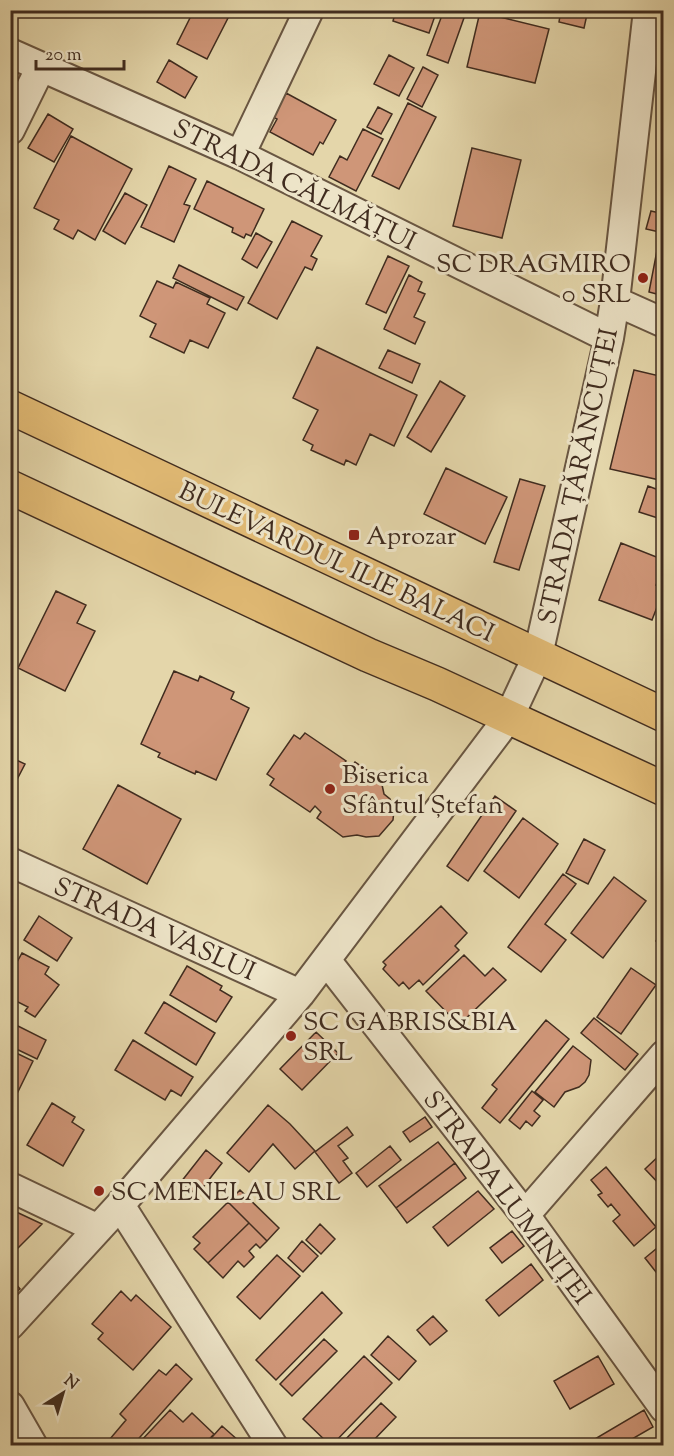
<svg xmlns="http://www.w3.org/2000/svg" width="674" height="1456" viewBox="0 0 674 1456" font-family="'Sorts Mill Goudy',serif">
<rect width="100%" height="100%" fill="#e4d6aa"/>
<filter id="stains"><feTurbulence type="fractalNoise" baseFrequency=".00333" numOctaves="4"/><feColorMatrix values="0 0 0 0 .2 0 0 0 0 .09 0 0 0 0 .02 0 0 0 .5 -.17"/></filter>
<radialGradient id="worn" r=".72"><stop offset=".6" stop-color="#630" stop-opacity="0"/><stop offset="1" stop-color="#630" stop-opacity=".3"/></radialGradient>
<path fill="#cf9678" stroke="#402c1f" stroke-width="1.5" d="M194,10H212L228,18L207,59L177,44Z
M396,10H437L429,33L393,21Z
M444,10H455L465,15L448,63L427,55Z
M561,10H588L584,28L559,22Z
M480,12L549,29L535,83L467,67Z
M389,55L414,68L399,96L374,84Z
M169,60L197,77L185,98L157,82Z
M423,67L438,75L422,107L407,99Z
M286,93L336,120L323,144L320,142L313,155L270,132L277,119L273,117Z
M408,103L436,117L399,189L372,176Z
M378,107L392,114L381,134L367,127Z
M48,114L73,129L54,162L28,148Z
M363,129L383,139L356,191L329,177L340,156L347,160Z
M71,136L132,169L95,240L78,230L73,239L54,229L59,220L34,208Z
M472,148L521,160L502,238L453,226Z
M169,166L196,179L184,204L190,206L174,242L141,227Z
M207,181L264,209L251,236L246,234L244,238L232,232L233,228L194,209Z
M125,193L147,205L125,244L103,231Z
M651,211L664,214V233L646,229Z
M292,221L322,236L311,256L317,259L312,270L305,267L277,319L248,303Z
M256,233L272,242L257,268L242,259Z
M659,240L664,241V296L649,292Z
M388,256L409,266L386,313L366,304Z
M179,265L244,297L237,310L173,278Z
M409,275L422,282L418,291L425,294L414,317L425,322L415,344L384,329Z
M157,281L173,288L176,282L210,298L207,304L225,313L208,348L190,340L184,353L150,337L156,324L140,316Z
M317,347L417,395L394,446L370,434L356,465L346,460L344,465L311,450L313,445L303,440L318,410L293,398Z
M388,350L420,364L412,383L379,368Z
M634,370L664,377V481L610,469Z
M440,381L465,396L431,452L407,437Z
M446,468L507,497L485,544L424,514Z
M520,479L545,486L519,570L494,562Z
M648,486L664,492V520L639,512Z
M621,543L664,560V567L656,585L664,588V589L652,620L599,600Z
M56,591L86,605L77,623L95,631L65,691L18,668Z
M174,671L198,681L200,676L234,692L231,699L249,708L216,780L196,771L195,774L158,757L160,753L141,744Z
M305,733L346,761L344,764L350,768L355,762L381,780L384,794L390,799L394,810L393,820L379,836L366,837L357,835L343,837L317,818L321,812L315,806L310,812L270,785L274,779L267,774L294,735L300,739Z
M10,757L25,764L10,793Z
M118,785L181,819L147,884L83,849Z
M495,796L516,811L468,881L447,866Z
M523,818L558,844L519,898L484,871Z
M584,839L605,850L588,884L566,873Z
M563,874L576,884L545,924L566,940L541,972L508,947Z
M614,877L646,901L603,958L571,933Z
M441,906L467,933L455,946L459,950L423,985L419,980L409,989L403,982L399,986L383,969L386,965L383,962Z
M39,916L72,938L57,961L24,940Z
M664,928V945L656,941Z
M22,953L49,967L45,974L59,985L35,1017L25,1011L28,1007L10,998V975Z
M464,955L485,976L493,968L506,980L459,1025L426,991Z
M187,966L222,986L220,990L232,997L216,1022L170,995Z
M631,968L656,985L621,1034L597,1017Z
M164,1002L215,1033L196,1065L145,1033Z
M594,1018L638,1054L625,1070L581,1033Z
M546,1020L569,1039L500,1123L482,1108L497,1089L492,1085Z
M10,1022L46,1040L37,1059L10,1046Z
M316,1032L338,1053L302,1090L280,1069Z
M133,1040L193,1077L181,1096L171,1090L165,1100L115,1070Z
M573,1046L591,1060L589,1075L585,1082L579,1087L565,1092L554,1107L535,1092Z
M10,1050L33,1061L10,1108Z
M532,1091L543,1100L534,1111L540,1116L532,1126L526,1121L520,1129L509,1120Z
M52,1103L75,1117L72,1122L84,1130L63,1166L27,1145Z
M268,1105L290,1124L315,1151L295,1169L273,1144L249,1172L227,1153Z
M425,1117L432,1127L410,1142L403,1132Z
M347,1127L353,1135L338,1146L348,1158L343,1161L352,1173L339,1183L315,1152Z
M438,1142L455,1163L396,1208L379,1186Z
M390,1146L401,1160L367,1187L356,1173Z
M206,1150L222,1163L197,1195L181,1182Z
M664,1151V1189L645,1169Z
M455,1163L466,1178L407,1223L396,1208Z
M606,1167L656,1227L634,1246L613,1221L620,1215L611,1204L608,1207L598,1195L602,1193L591,1180Z
M240,1190L279,1228L267,1241L228,1202Z
M478,1191L494,1209L448,1246L433,1227Z
M228,1202L249,1223L208,1263L194,1249L200,1243L193,1237Z
M10,1209L42,1224L10,1256Z
M249,1223L267,1241L260,1248L256,1244L249,1251L254,1257L244,1267L238,1261L223,1278L208,1263Z
M320,1224L335,1239L321,1254L306,1240Z
M512,1231L524,1246L502,1263L490,1248Z
M302,1241L318,1256L303,1272L288,1258Z
M662,1244L664,1246L663,1281L645,1258Z
M277,1255L300,1276L260,1319L237,1297Z
M531,1264L543,1280L499,1316L486,1300Z
M10,1277L20,1289L10,1297Z
M121,1291L131,1301L136,1295L171,1327L133,1370L98,1339L103,1333L92,1324Z
M322,1292L342,1313L276,1380L256,1360Z
M433,1316L447,1331L430,1345L417,1330Z
M388,1336L416,1361L399,1380L371,1355Z
M324,1339L337,1351L292,1396L280,1384Z
M364,1356L392,1383L331,1446L303,1419Z
M598,1356L614,1384L570,1409L554,1381Z
M176,1364L192,1379L132,1446H104L126,1420L120,1414L159,1370L166,1375Z
M381,1403L396,1417L368,1446H339Z
M170,1410L183,1422L192,1413L214,1434L203,1446H142L139,1443Z
M644,1410L653,1427L620,1446H583Z
M222,1426L239,1441L235,1446H204Z"/>
<g fill="none" stroke-linecap="round" stroke-linejoin="round">
<defs>
<path id="minor" d="M10,53L240,155L609,338
M10,130L41,67
M240,155L309,10
M615,301L664,323
M10,862L300,994
M326,960L525,1215L664,1408
M10,1187L98,1229
M120,1205L273,1446
M525,1215L664,1055
M10,1325L120,1205L300,994L509,717L538,655L609,338L615,301L648,10
M10,1406L33,1446"/>
<path id="major" d="M10,407L664,715
M10,487L368,655L437,684L664,789"/>
</defs>
<use href="#minor" stroke="#695642" stroke-width="32"/>
<use href="#major" stroke="#402c1f" stroke-width="36"/>
<use href="#minor" stroke="#ede4c8" stroke-width="28"/>
<use href="#major" stroke="#e2bb75" stroke-width="33"/>
</g>
<g fill="#8f2418" stroke="#ede4c8" stroke-width="2">
<circle cx="643" cy="278" r="6"/>
<rect x="348" y="529" width="12" height="12" rx="3"/>
<circle cx="330" cy="789" r="6"/>
<circle cx="291" cy="1036" r="6"/>
<circle cx="99" cy="1191" r="6"/>
</g>
<g text-anchor="middle" stroke-width="6" stroke-linejoin="round" paint-order="stroke">
<g font-size="26" fill="#402c1f" stroke="#ede4c8">
<text transform="translate(295 184) rotate(26)" y="9">STRADA CĂLMĂȚUI</text>
<text transform="translate(577 476) rotate(-78)" y="9">STRADA ȚĂRĂNCUȚEI</text>
<text transform="translate(337 561) rotate(25)" y="9">BULEVARDUL ILIE BALACI</text>
<text transform="translate(155 928) rotate(24)" y="9">STRADA VASLUI</text>
<text transform="translate(508 1197) rotate(53)" y="9">STRADA LUMINIȚEI</text>
</g>
<g font-size="26" fill="#402c1f" stroke="#ede4c8" text-anchor="start">
<text x="631" y="272" text-anchor="end">SC DRAGMIRO<tspan x="631" dy="30">0 SRL</tspan></text>
<text x="366" y="544">Aprozar</text>
<text x="342" y="783">Biserica<tspan x="342" dy="30">Sfântul Ștefan</tspan></text>
<text x="303" y="1030">SC GABRIS&amp;BIA<tspan x="303" dy="30">SRL</tspan></text>
<text x="111" y="1200">SC MENELAU SRL</text>
</g>
</g>
<rect width="674" height="1456" fill="none" stroke="#e4d6aa" stroke-width="36"/>
<rect x="12" y="12" width="650" height="1432" fill="none" stroke="#402c1f" stroke-width="3"/>
<rect x="18" y="18" width="638" height="1420" fill="none" stroke="#402c1f" stroke-width="1.5"/>
<g transform="translate(63 1393) rotate(37)" stroke="#ede4c8" stroke-width="4.5" paint-order="stroke">
<path d="M0-4.5L10 22L0 15L-10 22Z" fill="#402c1f"/>
<text y="-9" font-size="16" font-weight="bold" text-anchor="middle" fill="#402c1f">N</text>
</g>
<path d="M36 60v9h88v-9" fill="none" stroke="#402c1f" stroke-width="3"/>
<text x="45" y="60" font-size="18" fill="#402c1f" stroke="#ede4c8" stroke-width="4.5" paint-order="stroke">20 m</text>
<rect width="100%" height="100%" filter="url(#stains)"/>
<rect width="100%" height="100%" fill="url(#worn)"/>
</svg>
